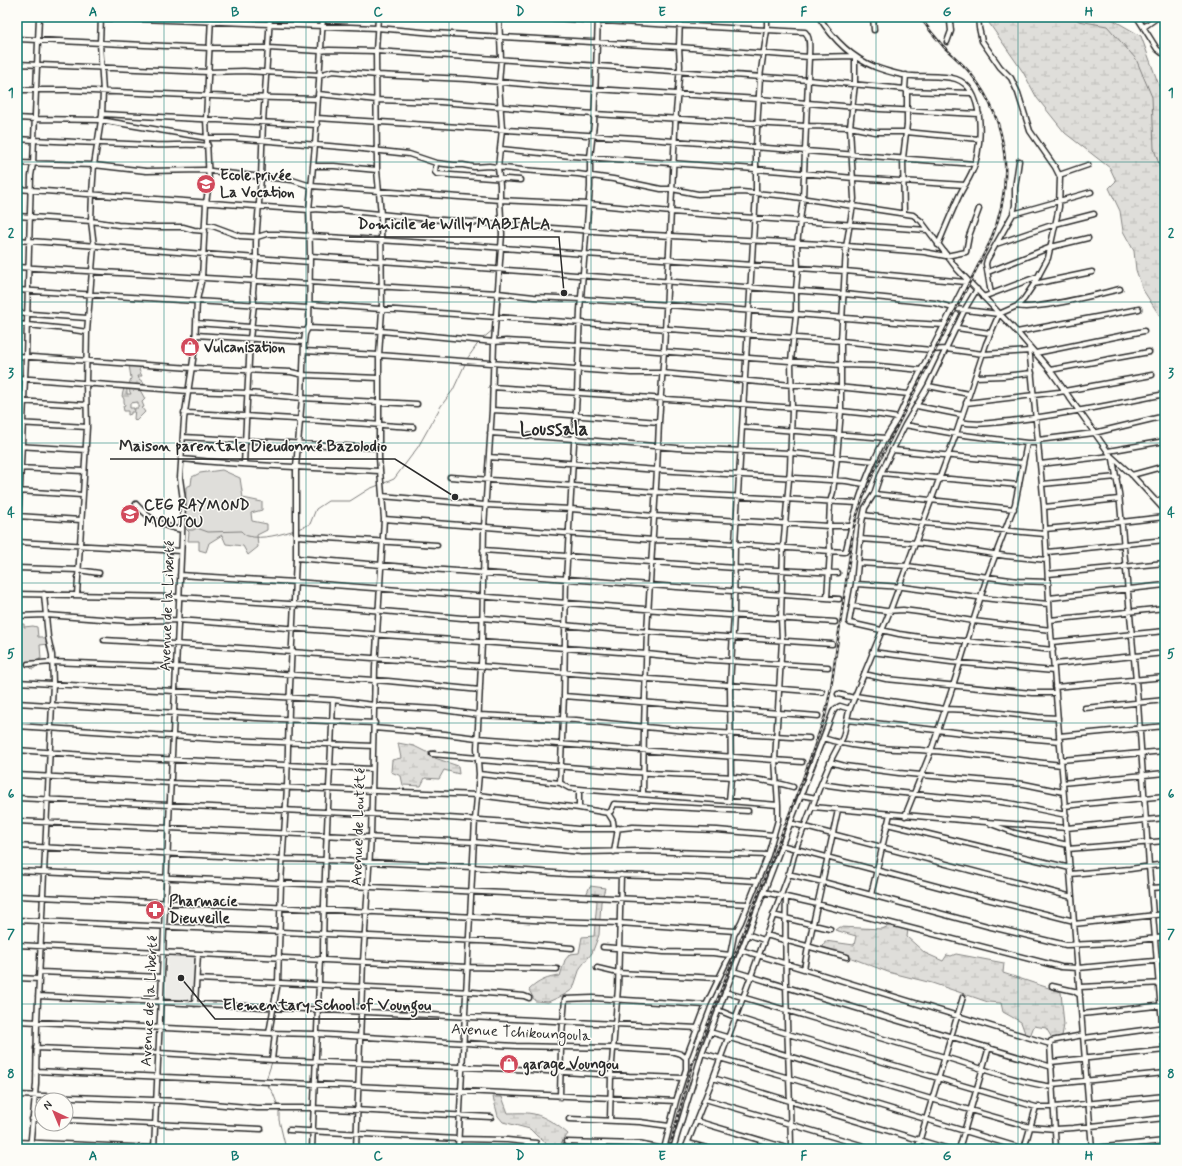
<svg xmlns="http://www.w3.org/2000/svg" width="1182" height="1166" viewBox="0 0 1182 1166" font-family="Mynerve,sans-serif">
<defs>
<pattern id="forest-firs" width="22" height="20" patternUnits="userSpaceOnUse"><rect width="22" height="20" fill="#dfdeda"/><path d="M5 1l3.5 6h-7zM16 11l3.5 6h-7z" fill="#c0bfbb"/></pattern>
<pattern id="wetland-marsh" width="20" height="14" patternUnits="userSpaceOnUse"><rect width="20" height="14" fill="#dfdeda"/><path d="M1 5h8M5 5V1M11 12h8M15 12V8" fill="none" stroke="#c0bfbb"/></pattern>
</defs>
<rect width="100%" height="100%" fill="#fdfcf7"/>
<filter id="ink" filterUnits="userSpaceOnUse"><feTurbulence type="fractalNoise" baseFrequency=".025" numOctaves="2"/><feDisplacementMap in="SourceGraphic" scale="8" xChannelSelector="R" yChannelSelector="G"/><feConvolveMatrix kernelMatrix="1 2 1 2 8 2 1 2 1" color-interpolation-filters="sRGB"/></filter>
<g filter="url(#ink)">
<path fill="#edece8" d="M168,954L197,956L194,1003L165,1000Z"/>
<path fill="#dfdeda" stroke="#858482" d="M222,470L240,478L243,498L262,502V510L251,513L252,521L267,524V530L257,535L258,547L248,555L243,546L226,544L222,535L209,543L206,552L199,550V541H188L189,532L185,528L186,487L191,485L192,477L200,473Z
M17,624H24V627L33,626L37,627L38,637H42L43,638L49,637V644L40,645L41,659H39V665H36L35,668L32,669L27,664L17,665Z"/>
<path fill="url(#forest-firs)" stroke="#858482" d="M129,365L142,366L139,370L142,376H138L139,379L143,382L144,386H148L149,390H140L145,399L142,402L144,407L142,408L145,412L136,421L134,419L135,408H138V402L130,403V408H134V412H131V414L128,415V411H124L123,406L125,405L124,402V399L122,396L124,388H127V394H131L128,388L131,378Z"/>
<path fill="url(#wetland-marsh)" stroke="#858482" d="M992,17H1108L1141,36L1165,102V324L1143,290L1136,270L1134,251L1123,231L1120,211L1109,188L1116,181L1110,168L1065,133L1037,98L1023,72L989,23Z
M398,743L414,746L426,752L436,750L435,758L458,766L459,774L444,770L439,779L425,778L421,786L403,785L401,776L391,772L392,760L401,758Z
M590,886L605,888L601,902L599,935L592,953L580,968L573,989L564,995L548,1002L535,1001L529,990C538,981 548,977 560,976L565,960L570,954L579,953L582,937L594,936L597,901L586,895Z
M891,925L908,929L907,937L925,953L943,961L947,955L951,956L956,954L1004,963L1003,973L1061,992L1064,1025L1062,1036L1052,1038L1046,1028L1034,1026L1030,1036H1026L1021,1022L1003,1012L1001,1003L988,1002L932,983L888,972L823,947L825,941L854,945L856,936L835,930L839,927L882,929Z
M493,1097H502L508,1113C516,1113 526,1112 534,1114C546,1117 559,1126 568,1134L561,1143L572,1149H547L546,1143L537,1136L530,1129L503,1122L498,1116Z"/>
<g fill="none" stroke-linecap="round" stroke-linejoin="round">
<path stroke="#7e7d7b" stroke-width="1" d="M1073,17L1079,21L1107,26L1136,59L1152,97L1154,149L1165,182
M499,316L501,296
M498,325L499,319
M481,340L494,329
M467,359L479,342
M382,484L394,479L418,447L441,406L453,390L466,362
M298,529L310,524L316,509L328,501H350L369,489L379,485
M188,530H193L197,528L208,532L241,531C243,533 246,536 248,536C262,540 282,534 295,530
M271,1041L272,1047
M266,1080L272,1062
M266,1083L273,1093L278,1106
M279,1109V1120L286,1149"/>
<defs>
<path id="minor" d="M87,17L377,28L434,33L679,47L809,57L854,56
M537,17C614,22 690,26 767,30L760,77L756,147V193L735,544L734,614L730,685L731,778L729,801
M819,17C833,39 850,57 875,67C886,71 901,76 913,76C927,77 942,75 956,79C985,89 982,141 975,164C972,175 965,184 960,194C952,211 945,228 938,245
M873,17L874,30
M1137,17L1157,49L1162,53H1165
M1162,17L1165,22
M1144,27L1158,17
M17,39L209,48H268L320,51L329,50L376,51L808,80L905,89
M947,42L951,31L950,22L952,17
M17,64L208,72L244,71L319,75L333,71L377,75L467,79L546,86L759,99L880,109L979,114
M17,90H68L235,97L318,99
M907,91L971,93
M318,94L377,100L440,102L594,114L806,126L850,127L875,132H906L979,139
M102,114L317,125
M17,118L35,119L100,120L207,138H233L353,148L409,154L436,163L454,165H463L474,167L489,166L522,170L578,174L613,179L661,189H672L698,194L742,192L787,196L913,215L921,221L957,269L1017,332L1050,370L1111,456L1132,475L1165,511
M317,118L635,138L975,164
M17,139C62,142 107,143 153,145C171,146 190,143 208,146
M501,149L571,156L782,171L853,178L965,185
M17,163L94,165L146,171L204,170L226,173L292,180L311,186L500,200L589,204L671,212L927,230
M436,163L435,172L437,174L520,180
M313,166H334L377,170
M1059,175L1088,165
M17,189L309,210C319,207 329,212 340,210L429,219L635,234L821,244L924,252L946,256L966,252L969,236L979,209
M904,213L903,158L907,124V91L905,89L906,75
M1013,214L1091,192
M17,216L91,221L118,225L154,227H183L194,230L205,231
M206,225L213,226L240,236L257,237L267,234H278L477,246L585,254L845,271L966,282
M17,240L310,262
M996,244L1055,224L1094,214
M310,256L844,294L935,303L957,309L999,314L1017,306L1024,299L1034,284L1048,258L1059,207L1060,177L1055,167L1030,131L1018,93L1011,78L1000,67L982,41L979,28L978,17
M17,267L309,284
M988,272L1051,247L1088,238
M309,282L442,290L498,293L534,297L581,299L796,314L908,323L944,325
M1034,284L1092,272
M977,289L965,309L928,386L905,425L881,473L874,494L865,508L862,522L856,584L849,622L850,623L899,634L920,637L996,644L1053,650
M17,290L309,308
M991,294L986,264L987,260L1013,214L1015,205V188L1019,161
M983,297L1039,276
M309,304L841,341L931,350L946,349L983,354L1030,351
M1017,306C1035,311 1098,294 1120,289
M17,313L87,318
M196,323L306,331
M17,324L67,329L87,332
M308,328L381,331L494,342L506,341L578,345L841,365L879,366L921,370
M957,328L990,333
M1017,332L1139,309
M196,335L304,342
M1029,346L1044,507L1050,620L1092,1149
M304,351L379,355L631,373H662L792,385H817L909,394
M1036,353L1144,331
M17,356L191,368L291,372L304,375L379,378
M1050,370L1149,352
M975,377L1003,376L1032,373
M17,378L188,391L248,393L302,398L417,404
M928,386L969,394
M492,387L841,411L880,415L898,418L909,394L967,280
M17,401L86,405
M966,403L1059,392L1152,375
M917,406L962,415
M492,410L531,412L659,422
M184,413C261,416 337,422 413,427
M960,422C979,426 999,422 1018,420C1067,414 1116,404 1165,394
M17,423L87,427
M905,425L956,434L1027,443
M743,427L886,438
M490,433L574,439L677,448L791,453L874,461
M183,437L379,448
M1038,440L1094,433L1165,416
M17,446L86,450
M893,450L1023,463
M1108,451L1165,441
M489,457L657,470L846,481L864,484
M182,459C247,466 314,468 380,471
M1113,459L1119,493L1138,703L1149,866L1165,1060
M244,464L250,339L254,304L253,292L256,259V242L261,177L263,122L270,17
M1040,464L1111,456
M17,468L84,471
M881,473L1019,485
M1132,475L1165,466
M450,477L656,492L857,503
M1042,484L1117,477
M17,491L82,495
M874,494L1014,509
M382,496L485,505L571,509L655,516L829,526H851
M1156,501L1165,498
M136,504C150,520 161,526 182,530
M1044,507L1119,499
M864,515L923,523L1045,534
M17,516L81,520
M384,519L653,540L692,541L844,552L846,550C856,504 870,458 898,418
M1045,529L1121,522L1165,517
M297,536L437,545
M860,539L916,543L962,549L1006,556L1047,560
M17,542L181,551
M483,550L735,568L838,573
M17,551L26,357L31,176L33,164L39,17
M1047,552L1165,540
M296,558L430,569L839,599
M858,563L907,566L1018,581L1048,582
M17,568L78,570L99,573
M1048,574L1165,563
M180,575L295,582L683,612L835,622
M856,584L903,587L992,599L1049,604
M17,594L179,597L337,607L462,618H482L620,630L832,644
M77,595L87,427L86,383L87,332L94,246L91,221L92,194L94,165L102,114L103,92L100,43L101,17
M827,598L830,551L829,526L830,502L833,492L837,458L841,411V341L846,247L854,199L850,127L855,84V57
M1049,598L1165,585
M852,606L886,611L903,610L919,612L973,621L1051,630
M17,616L46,615L129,621L178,620L647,654L695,659L828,667
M1050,620L1165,608
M104,640L227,647L822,692
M1052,642L1165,631
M872,652L951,662L1054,671
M28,664L52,662L176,667L388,681L480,690
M1054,664L1165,653
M864,674L886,679L1032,693H1056
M17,682L333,700L382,706L436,709L479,715L576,720L686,731L809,738
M1055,687L1165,677
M838,694L854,698
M564,696L818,716
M855,696L945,709L972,710L1038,717L1058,718
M17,703L256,718L375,723
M1085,708L1165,700
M847,720L972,734L1060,741
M17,726L230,740L373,746
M374,728L445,734L477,738L802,762
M1059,736L1165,726
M823,738C859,750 894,748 931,751C975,754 1018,760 1061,765
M17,750L99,756L372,769
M432,754L478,758
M478,760C536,764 593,770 651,773C697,776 749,774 793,787
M1061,760L1165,751
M830,762L845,766L899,773L1024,784L1063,792
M479,774L560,783L569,788L590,790L778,805
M17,775L171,783L478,795L579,808L608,813L613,821L614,829
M560,783L564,696L566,579L577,393L580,310L590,187V157L594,124L598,17
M1062,783L1165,773
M821,784L849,788L1001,802C1023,805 1044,811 1066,815
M643,794L644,727L647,631L657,470L659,422L664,351L676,112L680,66L679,47L680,17
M801,795L816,798
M17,798L433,817L510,822L578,829H614L633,827L717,830L774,835
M1064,806L1165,796
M813,807L973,821L1067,828L1165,818
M579,808V789
M608,813L611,811L614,804L748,811
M905,816L931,751L952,689L987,577L1015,504L1027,443H1038
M17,821L474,842L582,852L641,851L768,855
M790,823L1072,897
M887,824L1070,868
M991,824L1015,833L1068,845
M781,845L966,894L1074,921
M17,846L282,859L326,860L472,867L567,874L687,877L757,881
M1068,849L1165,841
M614,852L618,828
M17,871L748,904
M788,874L823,882L987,926L1066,945L1114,943L1165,937
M1070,874L1130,869L1165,864
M1151,888L1165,887
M764,892L817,904L1061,967L1078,968L1165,960
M871,895L890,814
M17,896L315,909L553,921L619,923L735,931
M786,897C783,981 790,1065 791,1149
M773,915L830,929
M17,920L501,942L572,948
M1074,924L1165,914
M747,934L764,940
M766,935L847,957
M17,945L467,967L557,969
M603,947L664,952L713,953L730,955
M741,950L1050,1044
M323,960C323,873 330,786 333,700
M597,968L618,973L718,978
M804,969L808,947L838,810
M733,971L1052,1067
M40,972L162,977
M17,978L39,979
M197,979L473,992L524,996L529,998
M1052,986L1074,991L1080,995
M1080,987L1165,983
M725,992C797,1013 869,1035 941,1056C979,1067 1015,1082 1053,1087
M38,996L698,1028
M195,1004L198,954
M718,1010L735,1017L788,1034L1036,1107H1054L1165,1096
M1082,1014L1165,1005
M17,1021L269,1033L317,1034L516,1046L613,1048L674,1052L681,1054L686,1058
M710,1032L931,1099L1030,1127L1056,1129L1073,1128L1165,1118
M269,1033L278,982L281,883L287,787L289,708L296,558V467L302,398L304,342L305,334L309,326L310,256L309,210L315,145L323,17
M1084,1038L1165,1027
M36,1048L159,1053L272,1060L514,1069L629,1076L683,1078
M702,1053L789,1078L1024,1149L1036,1107
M272,1060L275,1033
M1051,1062L1165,1050
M36,1071L676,1101
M713,1078L949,1149
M1052,1084L1165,1073
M17,1095L181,1101L257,1108H314L491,1117
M560,1097L561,1047L565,999L593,998L706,1005
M705,1099L874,1149
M32,1119H42
M569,1119L640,1122L669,1126
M66,1120L261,1129
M610,1120L611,1075L618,988L621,875
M696,1121L790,1149
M289,1130L458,1139L507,1140L536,1143
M17,1142L177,1149
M566,1142L638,1144L664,1149
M688,1143L710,1149
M30,1149L36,1084L37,1022L53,683L52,655L48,637L44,594
M154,1149L182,537L183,500L180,478L184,419L195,347L197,300L202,278L206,203L209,183L206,119L211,17
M312,1149L320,959
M356,1149L363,962L371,837L375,668L384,519L379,458V355L382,310L381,215L377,170L376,51L378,17
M458,1149L475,820L479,774L477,748L482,643L484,527L492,410L494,342L502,234L500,200V185L498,168L502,129L499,83L501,59L499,17
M664,1149L676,1101L686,1069V1058L706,1005L730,955L734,935L741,922L768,855L778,820V805L775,760L782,640L781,618L783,548L790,468L792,409L791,361L796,314V290L798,268L797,244L803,198L809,57C809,49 811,38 805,32L767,30V17
M673,1149L702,1053L833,712L835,709L840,706L850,709
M685,1149L712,1081L790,871L796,848L821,784L832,758L843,737L849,711L855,696L890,611L956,434L986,344L999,314
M917,1149L963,997
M959,1149L989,1047
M1056,1149L1050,1044L1051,1041L1083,1035
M1085,1149L1165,1141"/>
</defs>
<use href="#minor" stroke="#2b2b2b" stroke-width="7"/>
<use href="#minor" stroke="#fdfcf7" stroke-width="4"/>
<defs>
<path id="rail" d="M669,1149L692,1065L803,779L825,716L831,688L854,526C859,505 867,487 876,468L990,242C1014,185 1011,124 971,74C963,64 952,55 943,46C935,37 927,27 920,17"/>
</defs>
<use href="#rail" stroke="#2b2b2b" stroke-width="2.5"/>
<use href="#rail" stroke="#fdfcf7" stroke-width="1" stroke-dasharray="3" stroke-linecap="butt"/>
</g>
</g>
<path fill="none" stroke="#0f766e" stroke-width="1" stroke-opacity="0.55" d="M164,17V1149M306,17V1149M449,17V1149M591,17V1149M733,17V1149M876,17V1149M1018,17V1149M17,162H1165M17,302H1165M17,443H1165M17,583H1165M17,723H1165M17,864H1165M17,1004H1165"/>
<defs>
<symbol id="school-disc" viewBox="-11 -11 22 22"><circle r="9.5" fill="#d1495b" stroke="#fdfcf7"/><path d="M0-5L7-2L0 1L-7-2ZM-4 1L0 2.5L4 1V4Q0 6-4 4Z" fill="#fff"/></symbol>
<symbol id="shop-disc" viewBox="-11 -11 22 22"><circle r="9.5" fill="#d1495b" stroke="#fdfcf7"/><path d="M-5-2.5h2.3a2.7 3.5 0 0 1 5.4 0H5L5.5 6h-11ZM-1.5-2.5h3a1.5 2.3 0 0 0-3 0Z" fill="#fff"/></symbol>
<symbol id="pharmacy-disc" viewBox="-11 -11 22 22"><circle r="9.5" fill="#d1495b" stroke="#fdfcf7"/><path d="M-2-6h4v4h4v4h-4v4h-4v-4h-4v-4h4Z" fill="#fff"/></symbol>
</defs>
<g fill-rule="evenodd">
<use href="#school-disc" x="195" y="173" width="22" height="22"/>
<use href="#shop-disc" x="179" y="336" width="22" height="22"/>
<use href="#school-disc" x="119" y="503" width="22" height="22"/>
<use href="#pharmacy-disc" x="144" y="899" width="22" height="22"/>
<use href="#shop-disc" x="498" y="1053" width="22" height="22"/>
</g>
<g text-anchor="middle" stroke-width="3" stroke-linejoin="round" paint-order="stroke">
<g font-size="15" font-weight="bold" fill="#2b2b2b" stroke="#fdfcf7" text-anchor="start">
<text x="220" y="180">Ecole privée<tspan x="220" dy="17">La Vocation</tspan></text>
<text x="204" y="352">Vulcanisation</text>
<text x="144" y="510">CEG RAYMOND<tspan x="144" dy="17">MOUTOU</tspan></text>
<text x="169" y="906">Pharmacie<tspan x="169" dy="17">Dieuveille</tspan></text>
<text x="523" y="1069">garage Voungou</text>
</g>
<g font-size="15" fill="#2b2b2b" stroke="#fdfcf7">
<text transform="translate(167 606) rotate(-88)" y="5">Avenue de la Liberté</text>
<text transform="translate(358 827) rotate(-88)" y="5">Avenue de Loutété</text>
<text transform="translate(149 1001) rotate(-87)" y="5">Avenue de la Liberté</text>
<text transform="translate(521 1032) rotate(3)" y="5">Avenue Tchikoungoula</text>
</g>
<g font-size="19" font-weight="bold" fill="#2b2b2b" stroke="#fdfcf7">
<text x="554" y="435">Loussala</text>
</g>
</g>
<path fill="none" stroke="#2b2b2b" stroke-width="1.5" d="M564 293L559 237H349M455 497L395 459H110M181 978L215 1019H439"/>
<g fill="#2b2b2b" stroke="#fdfcf7" stroke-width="1.5">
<circle cx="564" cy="293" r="4"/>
<circle cx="455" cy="497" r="4"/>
<circle cx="181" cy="978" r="4"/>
</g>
<g font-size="16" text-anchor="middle" font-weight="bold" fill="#2b2b2b" stroke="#fdfcf7" stroke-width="3" stroke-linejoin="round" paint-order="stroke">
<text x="454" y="229">Domicile de Willy MABIALA</text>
<text x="253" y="451">Maison parentale Dieudonné Bazolodio</text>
<text x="327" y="1010">Elementary School of Voungou</text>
</g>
<rect width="1182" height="1166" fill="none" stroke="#fdfcf7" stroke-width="44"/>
<g transform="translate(54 1112) rotate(316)"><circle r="19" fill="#fdfcf7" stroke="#a9a8a5"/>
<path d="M0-3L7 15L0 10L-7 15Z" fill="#d1495b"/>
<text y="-6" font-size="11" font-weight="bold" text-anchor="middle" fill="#2b2b2b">N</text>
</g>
<rect x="22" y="22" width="1138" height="1122" fill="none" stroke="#0f766e" stroke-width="1.5"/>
<g font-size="13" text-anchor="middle" font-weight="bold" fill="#0f766e">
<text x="93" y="16">A</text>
<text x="235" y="16">B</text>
<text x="378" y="16">C</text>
<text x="520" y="16">D</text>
<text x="662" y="16">E</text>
<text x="804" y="16">F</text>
<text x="947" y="16">G</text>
<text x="1089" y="16">H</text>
<text x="11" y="97">1</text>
<text x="1171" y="97">1</text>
<text x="11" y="237">2</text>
<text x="1171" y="237">2</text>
<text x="11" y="377">3</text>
<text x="1171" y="377">3</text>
<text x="11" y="517">4</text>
<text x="1171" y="517">4</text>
<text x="11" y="658">5</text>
<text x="1171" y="658">5</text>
<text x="11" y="798">6</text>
<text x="1171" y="798">6</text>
<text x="11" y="938">7</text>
<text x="1171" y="938">7</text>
<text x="11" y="1078">8</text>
<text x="1171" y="1078">8</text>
<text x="93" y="1160">A</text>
<text x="235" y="1160">B</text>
<text x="378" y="1160">C</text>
<text x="520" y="1160">D</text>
<text x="662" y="1160">E</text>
<text x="804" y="1160">F</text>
<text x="947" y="1160">G</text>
<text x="1089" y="1160">H</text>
</g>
</svg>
